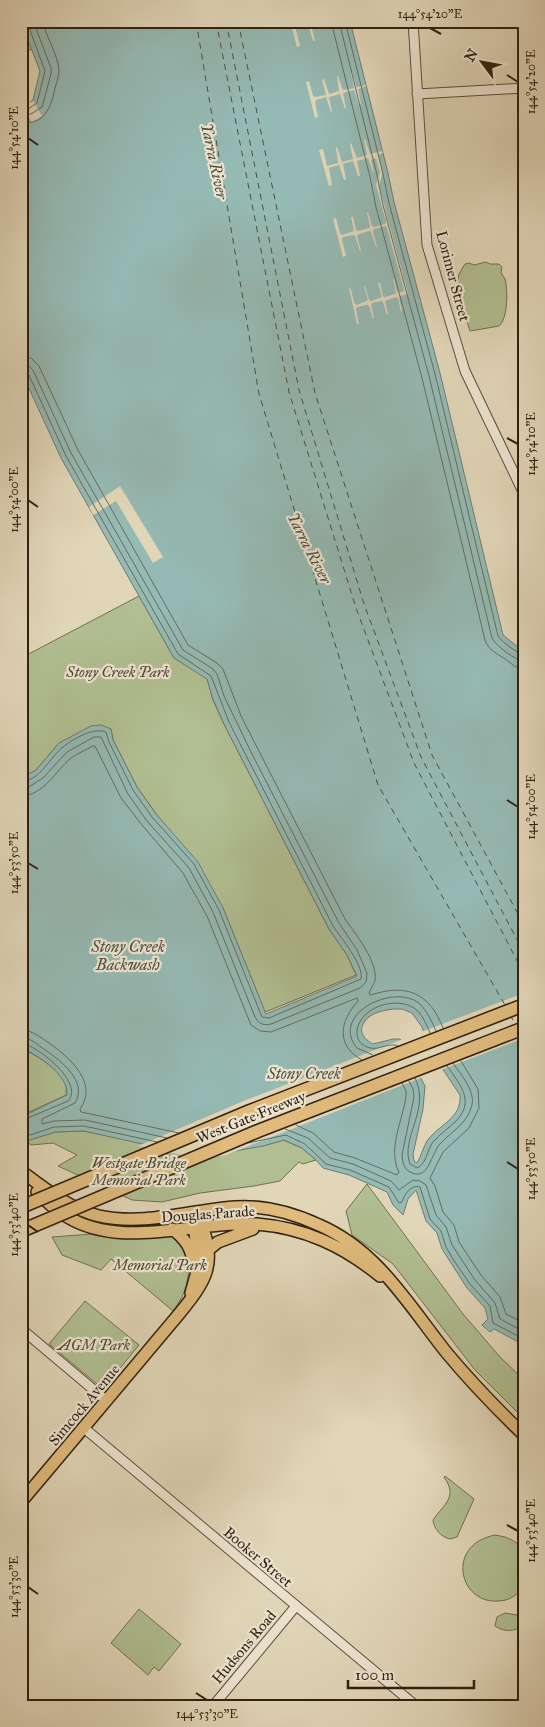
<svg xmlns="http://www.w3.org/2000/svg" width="545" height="1727" viewBox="0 0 545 1727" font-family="'IM FELL Great Primer',serif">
<rect width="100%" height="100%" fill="#e1d6b8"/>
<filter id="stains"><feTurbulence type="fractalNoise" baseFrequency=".004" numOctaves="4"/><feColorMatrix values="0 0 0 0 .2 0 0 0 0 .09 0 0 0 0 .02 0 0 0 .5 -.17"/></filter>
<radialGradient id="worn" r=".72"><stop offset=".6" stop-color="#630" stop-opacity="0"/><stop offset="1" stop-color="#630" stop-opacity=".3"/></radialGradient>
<path fill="#b0be91" stroke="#707050" d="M21,21H24L26,35L33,48L22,55L23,59L21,61Z
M486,262L490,264H499L502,267L501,272C502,275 504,277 505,279C508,289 508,319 499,326L470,331L458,293L457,285L459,274L465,264L469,263L474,265Z
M139,596L174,658L207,678L213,700L224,724L329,929L347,955L356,975L263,1013L261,1002L223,908L137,787L113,740L111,729L59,743L36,770L21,778V658Z
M21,1048C36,1055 58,1068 65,1083C67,1087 66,1091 66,1095L21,1116Z
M84,1131L136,1142L263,1146L283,1140L302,1148L316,1160L303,1164L299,1162L280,1181L254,1186L200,1193L162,1202L132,1200L58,1166L77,1155L53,1143L31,1145L26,1141L55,1132Z
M367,1184L463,1314L500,1357L524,1380V1419L475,1370L393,1264L352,1235L346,1211Z
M92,1234L124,1239L169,1236L177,1238C194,1263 191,1287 173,1311L111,1259L101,1270L62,1255L52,1237Z
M85,1301L139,1345L103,1389L49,1344Z
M445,1476L474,1499L457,1537L450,1539C441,1537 434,1529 433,1520C445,1503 458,1497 444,1477Z
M495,1535C508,1537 515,1540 524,1550V1586C518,1595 509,1601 498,1601C459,1604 445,1545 495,1535Z
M139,1609L181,1644L159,1671L154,1667L148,1675L111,1643Z
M505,1613L517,1615L522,1621L519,1628C510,1632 503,1631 495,1626L497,1617Z"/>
<path fill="#95b9b3" stroke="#6d7c71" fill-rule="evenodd" d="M24,21H350L388,173L394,202L440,373L503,635L524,652V1345L494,1329L490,1332L482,1325L488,1319L485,1308L467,1288L442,1249L437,1233L426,1221L416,1190L408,1199L403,1215L393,1205L387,1192L349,1175L323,1168L316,1160L302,1148L284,1140L263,1146L201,1157L84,1131L55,1132L21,1143V1117L67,1095C67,1092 67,1087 65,1084C58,1068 36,1055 21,1047V778L36,770L59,743L91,726L101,725L111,729L113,740L137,787L156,814L198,862L223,908L266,1014L357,976L347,955L329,929L224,724L213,699L207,679L174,658L61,458L21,371V104L25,102L27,104L33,100L40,71L26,35ZM393,1009H402L412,1013L422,1027L430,1050L460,1095C462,1119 439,1124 427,1141C423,1148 421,1156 417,1163L414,1161L413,1154L423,1109L425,1086L400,1039H393L373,1044C360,1037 357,1027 370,1016C376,1012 385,1010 393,1009Z"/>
<path fill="#e1d6b8" d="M290,21H293L296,25L308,21H319L312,23L311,25L315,41H313L308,24L297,27L296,30L300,46L297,47Z
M351,72H352L356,86L358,87L366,85V86L358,89L361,104L359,105L354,90L343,93L346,108L345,109L340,94L329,97L332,112H331L326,97L316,100L315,103L318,117L315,118L306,82L309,81L313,96L315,97L326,95L322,80L324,79L329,94L339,91L337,76H338L343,90L354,88Z
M33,101L42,116L32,122L25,111L29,109L26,104Z
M364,139H365L370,154L382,151L383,153L378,155L383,172L379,185L408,294L400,296L399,298L402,311L401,312L398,298L396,297L385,301L388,314L387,315L383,302L381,301L372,303L371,305L374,318L373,319L369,306L367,305L357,307L356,310L359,325L357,324L349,288L351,289L354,303L357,305L368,300L364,287L365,286L369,300L371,301L382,297L378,283H380L383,296L385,297L395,294L396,293L393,279H394L397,292H403L404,290L387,228L386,226L374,229L373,232L377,247H376L371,232L370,231L359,234L357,236L361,251H360L355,236L354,235L343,237L342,240L346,256L343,257L333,219L336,218L340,233L342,235L354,231L351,217H353L356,230L358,231L369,228L370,226L367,213L368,212L372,226L374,227L385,224L386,222L376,185L380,172L376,159L374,158L371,160L374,172H373L368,158L357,161L360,176H358L353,161L343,164L346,179L344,180L339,165L329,168L332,185L329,186L319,150L323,149L327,166L338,163L336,148L337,147L342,162L353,159L350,144L351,143L357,158L367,155Z
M120,486L163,557L153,563L116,501L93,515L89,507Z
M524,993V1038L441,1070L428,1051L421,1032Z
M403,1039L423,1077L226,1155L202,1159L138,1146L246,1100Z"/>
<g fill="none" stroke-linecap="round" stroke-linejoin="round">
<path stroke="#626d61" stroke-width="1" d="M331,21L370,177L376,207L422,378L485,640C489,650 494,652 502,657C511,662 513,668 524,669
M339,21L377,175L383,205L429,376L492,638C496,646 516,661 524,661
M345,21L383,174L389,203L435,374L498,636C501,641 518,654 524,655
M21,108L28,109L37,103L45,71L31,33L29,21
M21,114H31L42,107L51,74V68L37,31L35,21
M21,122C45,126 51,107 55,88C57,82 59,76 59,69C57,53 46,38 43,21
M21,356L31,358L39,366L78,450L188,645L217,663L223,669L241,716L345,919C355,933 378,962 375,980C374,985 370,989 369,994L371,995C406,983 430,993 443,1028
M21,364L28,365L33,370L71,453L183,650L213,669L217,674L224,696L252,754L339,923L357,950L367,973L366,982L360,988L271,1024C264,1026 259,1024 255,1017L213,912L189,868L147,821L128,794L101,737H94L67,752L43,778L27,788L21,789
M21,370L25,371L28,373L66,456L178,654L211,676L229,722L333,926C341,938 364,965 361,979L269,1018L262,1017L219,910L194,864L152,817L133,790L109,742L106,732C93,727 73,739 63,747C49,758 41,780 21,782
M21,796C45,795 55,771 71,758C78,753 86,750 93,746H95L121,798L142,825L183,873L207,916L251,1025L260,1031L271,1032L357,998L358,1001C340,1021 335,1045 362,1060
M21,1030C32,1030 40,1037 49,1043C69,1057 99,1083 80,1109L81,1112L179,1133
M21,1037C31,1038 38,1045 45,1050C61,1061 88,1081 75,1103L42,1119V1124L54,1121L85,1120L167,1138
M21,1043C37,1045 85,1083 68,1101L21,1121
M398,1046C386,1041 376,1055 362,1044C357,1040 357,1035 357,1030C361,1007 395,996 414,1008C421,1012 427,1025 430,1033
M373,1055L357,1048C329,1014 395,982 420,1004C427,1011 432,1022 436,1031
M461,1061L478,1089L479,1108L469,1128L443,1152L430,1178L435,1186L443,1212L454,1225L459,1242L481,1275L500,1297L506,1314L524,1323
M415,1078C431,1109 400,1138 410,1164L417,1168C427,1164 427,1149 433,1142C440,1134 449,1128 456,1121C476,1101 459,1083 447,1066
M409,1081L413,1089L414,1097L402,1155C403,1162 403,1168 410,1172C429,1182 431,1153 440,1144C451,1132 468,1123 472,1105C475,1090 461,1075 453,1063
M296,1125L313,1133L334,1152L355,1158L397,1175L399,1172C387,1149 403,1120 406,1096V1091L402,1083
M285,1129L308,1138L330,1158L353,1164L391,1181L399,1190L413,1180L420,1181L426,1185L436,1215L446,1227L452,1245L475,1280L495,1303L500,1319L524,1332
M21,1138L54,1127L84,1126L157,1142
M248,1143L286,1135L305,1144L326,1164L350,1170L389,1187L399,1203L402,1202C404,1195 411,1184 420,1187L430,1219L441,1231L446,1247L453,1259L470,1284L490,1306L493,1323L524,1339"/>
<path stroke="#4e4f40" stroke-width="1" stroke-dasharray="6 5" stroke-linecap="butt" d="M196,21L259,394L378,785L505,1005
M216,21L289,392L356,608L414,763L524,974
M226,21L299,390L364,604L421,757L524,953
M238,21L315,393L432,755L524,925
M510,1015L516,1025"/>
<defs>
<path id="minor" d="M413,21L427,245L465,371L524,494
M417,94L524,88
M25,1332L107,1401
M84,1428L416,1706
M213,1706L296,1606"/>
<path id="major" d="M21,1171C45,1189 70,1209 99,1216C144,1226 191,1210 235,1207C264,1205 293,1213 319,1225C377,1250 408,1304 446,1352C470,1381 496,1408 524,1435
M37,1192C46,1201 55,1210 66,1216C122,1251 195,1220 257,1224C305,1228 343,1246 380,1276
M172,1229C185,1238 193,1250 193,1265
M208,1250L218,1242L253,1229
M191,1293L200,1261L194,1228L195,1221
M21,1502L179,1314C206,1281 218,1263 200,1221"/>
</defs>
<use href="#minor" stroke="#5c4e39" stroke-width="11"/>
<use href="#major" stroke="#30210f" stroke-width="14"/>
<use href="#minor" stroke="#ece4d1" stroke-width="9"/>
<use href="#major" stroke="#e0bb7c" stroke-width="11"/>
<defs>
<path id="highway-bridge" d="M21,1207L250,1111L524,1005
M21,1231L258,1131L524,1028"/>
</defs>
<use href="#highway-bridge" stroke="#30210f" stroke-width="15" stroke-linecap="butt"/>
<use href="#highway-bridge" stroke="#e0bb7c" stroke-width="12"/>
</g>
<path fill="none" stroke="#30210f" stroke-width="2" d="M430,28L441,34M507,75L518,82M28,138L38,145M507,438L518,444M28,500L38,507M507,800L518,807M28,863L38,869M507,1162L518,1169M28,1225L38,1232M507,1525L518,1531M28,1587L38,1594M196,1693L207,1700"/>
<g text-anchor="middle" stroke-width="4.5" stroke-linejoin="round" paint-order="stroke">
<g font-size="15" fill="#30210f" stroke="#ece4d1">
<text transform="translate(453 276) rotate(75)" y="5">Lorimer Street</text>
<text transform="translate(251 1117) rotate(-22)" y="5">West Gate Freeway</text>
<text transform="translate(208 1214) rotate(-4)" y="5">Douglas Parade</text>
<text transform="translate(84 1405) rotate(-50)" y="5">Simcock Avenue</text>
<text transform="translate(258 1557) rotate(40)" y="5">Booker Street</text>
<text transform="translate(244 1647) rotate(-50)" y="5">Hudsons Road</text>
</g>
<g font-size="15" font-style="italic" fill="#504830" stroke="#ece4d1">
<text x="118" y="677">Stony Creek Park</text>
<text x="139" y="1168">Westgate Bridge<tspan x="139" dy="17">Memorial Park</tspan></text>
<text x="160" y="1270">Memorial Park</text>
<text x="94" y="1350">AGM Park</text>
</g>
<g font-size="16" font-style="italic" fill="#4e4f40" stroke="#ece4d1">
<text transform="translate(215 161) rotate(78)" y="6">Yarra River</text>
<text transform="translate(310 548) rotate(63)" y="6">Yarra River</text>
<text x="128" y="952">Stony Creek<tspan x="128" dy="18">Backwash</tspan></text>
<text x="304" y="1079">Stony Creek</text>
</g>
</g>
<rect width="545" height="1727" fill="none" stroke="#e1d6b8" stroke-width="55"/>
<g transform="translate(482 62) rotate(302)" stroke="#ece4d1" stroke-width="4" paint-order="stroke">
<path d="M0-4L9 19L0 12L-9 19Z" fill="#30210f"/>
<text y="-8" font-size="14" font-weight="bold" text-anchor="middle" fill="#30210f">N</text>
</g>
<path d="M348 1680v8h126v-8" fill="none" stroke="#30210f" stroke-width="2.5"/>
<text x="355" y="1680" font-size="15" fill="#30210f" stroke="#ece4d1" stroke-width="4" paint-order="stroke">100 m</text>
<rect x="28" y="28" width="490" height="1672" fill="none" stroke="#30210f" stroke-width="2"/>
<g font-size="12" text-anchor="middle" fill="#30210f">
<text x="430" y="18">144°54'20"E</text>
<text transform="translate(531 82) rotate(-90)" y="4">144°54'20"E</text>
<text transform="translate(14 138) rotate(-90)" y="4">144°54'10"E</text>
<text transform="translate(531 444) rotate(-90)" y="4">144°54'10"E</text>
<text transform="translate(14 500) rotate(-90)" y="4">144°54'00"E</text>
<text transform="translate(531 807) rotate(-90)" y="4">144°54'00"E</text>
<text transform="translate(14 863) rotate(-90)" y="4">144°53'50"E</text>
<text transform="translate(531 1169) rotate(-90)" y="4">144°53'50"E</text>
<text transform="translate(14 1225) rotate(-90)" y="4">144°53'40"E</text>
<text transform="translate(531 1531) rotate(-90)" y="4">144°53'40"E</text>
<text transform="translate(14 1587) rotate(-90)" y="4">144°53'30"E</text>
<text x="207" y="1718">144°53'30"E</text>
</g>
<rect width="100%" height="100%" filter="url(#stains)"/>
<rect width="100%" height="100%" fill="url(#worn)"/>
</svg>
